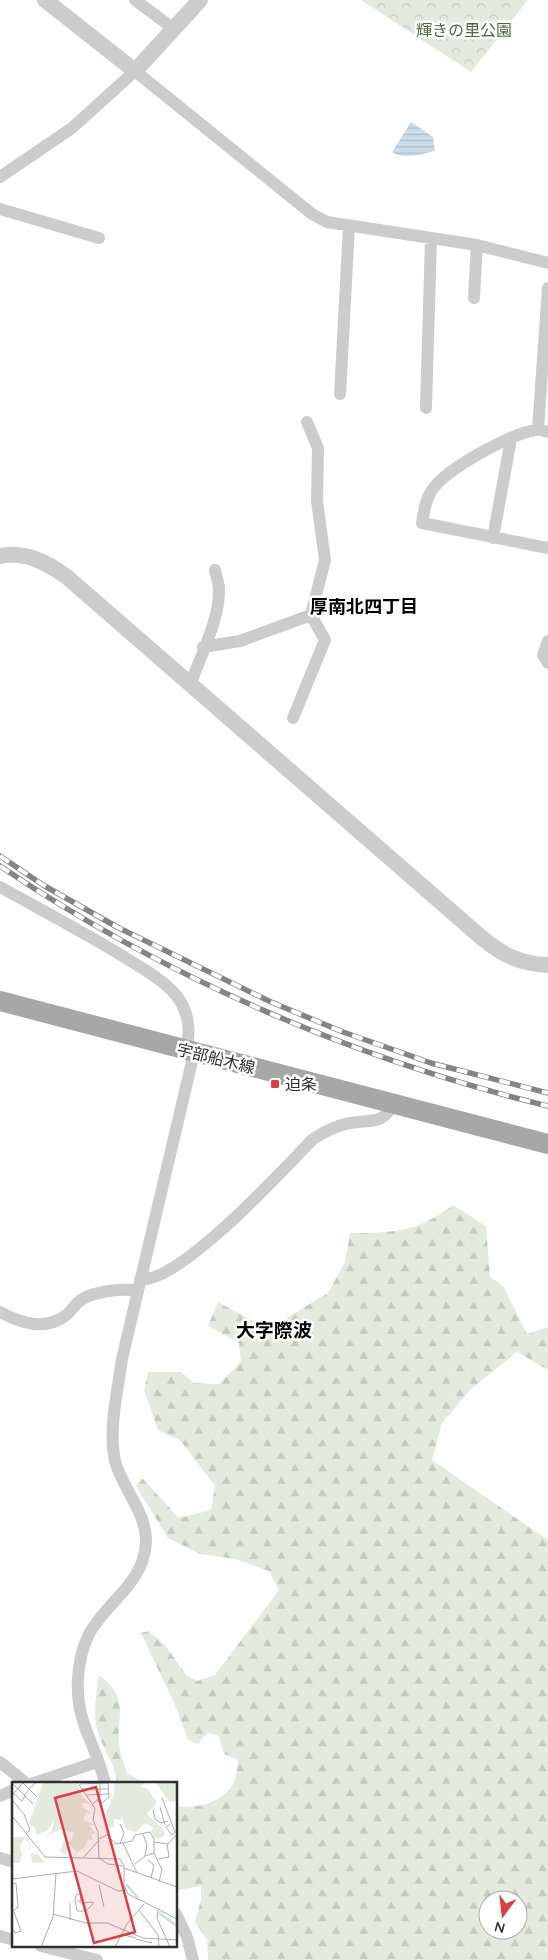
<svg xmlns="http://www.w3.org/2000/svg" width="548" height="1960" viewBox="0 0 548 1960" font-family="Quicksand,'Noto Sans JP',sans-serif">
<defs>
<pattern id="forest-firs" width="22" height="20" patternUnits="userSpaceOnUse" patternTransform="scale(1.25)"><rect width="22" height="20" fill="#e4ebde"/><path d="M5 1l3.5 6h-7zM16 11l3.5 6h-7z" fill="#c4cabf"/></pattern>
<pattern id="park-crowns" width="20" height="18" patternUnits="userSpaceOnUse" patternTransform="scale(1.25)"><rect width="20" height="18" fill="#e4ebde"/><path d="M2 6a3 3 0 1 1 6 0M12 15a3 3 0 1 1 6 0" fill="none" stroke="#c4cabf"/></pattern>
<pattern id="water-rules" width="6" height="5" patternUnits="userSpaceOnUse" patternTransform="scale(1.25)"><rect width="6" height="5" fill="#cbdce9"/><path d="M0 2.5h6" fill="none" stroke="#afbdc8"/></pattern>
</defs>
<rect width="100%" height="100%" fill="#fff"/>
<path fill="url(#forest-firs)" fill-rule="evenodd" d="M453,1205L486,1226L490,1277L503,1286L527,1334L548,1327V1370L517,1352L471,1389L442,1423L432,1460L548,1540V1960H208L207,1940L195,1922L201,1900V1886L179,1890L176,1888V1806C197,1809 222,1803 233,1784C237,1778 237,1767 238,1760L224,1754L218,1735L207,1733L198,1744L188,1740L175,1705L141,1633L148,1631L165,1645L186,1675L197,1681L215,1675L279,1590L269,1571L235,1559L200,1554L168,1538L136,1486L142,1478L179,1518L211,1510L215,1486L181,1441L158,1430L144,1390L148,1372H181L194,1383L219,1384L241,1362L239,1343L208,1326L218,1302L255,1322L278,1323L328,1293L345,1262L350,1233C393,1233 418,1232 453,1205ZM488,1900H518V1930H488Z
M99,1675C133,1700 114,1718 120,1750C121,1758 125,1766 127,1773L147,1784H117C116,1763 102,1749 97,1729C93,1712 96,1693 99,1675Z"/>
<path fill="url(#park-crowns)" d="M361,0H528L471,72Z"/>
<path fill="url(#water-rules)" d="M411,122L433,137L435,151C422,154 404,160 392,152Z"/>
<g fill="none" stroke-linecap="round" stroke-linejoin="round">
<path stroke="#ccc" stroke-width="12" d="M135,0L174,29
M0,177L72,128L135,71L312,214L327,222L477,245L548,263
M0,209L99,238
M474,298L477,245
M340,394L349,227
M426,408L431,238
M538,429L548,288
M548,432C545,431 540,429 537,430C511,433 446,469 432,490C425,500 424,512 422,523L548,548
M493,538L511,439
M548,641L543,655L548,663
M203,647L240,641L311,615
M190,685C200,657 220,619 219,589C219,583 216,576 215,570
M293,718L325,640L311,615L325,560L317,501L318,448L307,422
M0,887C43,911 87,934 129,960C145,970 163,980 175,994C189,1010 191,1032 186,1051
M140,1279C178,1285 285,1168 313,1139C324,1132 336,1125 350,1123C371,1119 382,1126 394,1103
M0,1312C21,1323 44,1331 65,1316C71,1312 75,1304 81,1300C94,1291 123,1288 138,1291
M0,1762L27,1784
M31,1784L97,1762
M105,1784C97,1744 75,1724 78,1678C79,1662 82,1648 89,1634C107,1601 144,1584 146,1542C147,1513 122,1488 115,1461C108,1429 118,1390 122,1359L194,1053
M0,1796L14,1790
M0,1858L14,1862
M176,1914L187,1937L193,1960
M0,1936L14,1940
M41,1946L97,1960"/>
<path stroke="#ccc" stroke-width="16" d="M45,0L135,71L200,0
M0,556C26,551 48,563 67,577L482,938C503,955 520,964 548,965"/>
<path stroke="#a7a7a7" stroke-width="20" d="M0,1001L548,1144"/>
<defs>
<path id="rail" d="M0,856L43,885L117,927L271,1002L343,1032L431,1063L548,1093
M0,866C166,978 354,1059 548,1106"/>
</defs>
<use href="#rail" stroke="#848484" stroke-width="5.5"/>
<use href="#rail" stroke="#fff" stroke-width="4" stroke-dasharray="11" stroke-linecap="butt"/>
</g>
<rect fill="#d64145" stroke="#fff" stroke-width="2" x="270" y="1079" width="10" height="10" rx="2.5"/>
<g text-anchor="middle" stroke-width="5" stroke-linejoin="round" paint-order="stroke">
<g font-size="16" fill="#506640" stroke="#fff">
<text x="464" y="36">輝きの里公園</text>
</g>
<g font-size="16" fill="#2f2f2f" stroke="#fff">
<text transform="translate(216 1058) rotate(14)" y="6">宇部船木線</text>
</g>
<g font-size="16" fill="#2f2f2f" stroke="#fff" text-anchor="start">
<text x="285" y="1090">迫条</text>
</g>
<g font-size="18" font-weight="bold" fill="#000" stroke="#fff">
<text x="364" y="613">厚南北四丁目</text>
</g>
<g font-size="19" font-weight="bold" fill="#000" stroke="#fff">
<text x="274" y="1337">大字際波</text>
</g>
</g>
<g transform="translate(12 1782)">
<rect width="165" height="165" fill="#fff"/>
<path d="M31,0H64L70,14L81,24L82,28L78,22L71,21L70,25L80,32L74,30L71,38L83,43H77L84,52H79L81,58H76L72,66L65,70L57,62L54,74L48,69L52,58L58,60L62,51L48,47L32,56L40,49L42,39L35,49L24,53L23,46L17,42ZM102,0H133L129,5L135,6L145,21L135,32L150,46L153,52L150,55L143,57L139,49L142,46L133,41L124,50L118,49L113,45L109,33V38L102,37V45L96,46L93,33L102,12ZM143,0H165L164,19L158,20ZM1,55H15L19,62V71L26,72L32,81L20,80L18,62L13,56L8,64L10,73L7,81H0Z" fill="#e4ebde"/>
<path fill="none" stroke="#cbdce9" stroke-width="2.5" d="M114,102L126,116M147,131L165,144"/>
<path fill="none" stroke="#acacac" stroke-width="1" d="M65,0L83,26L81,38L86,50L87,76M11,1L25,15M1,2L21,22M68,2L96,1M69,7H96M1,11L10,19L13,14M0,13L11,1M12,13L24,0M75,13L97,12M150,16L163,50M0,18L12,32L18,48L14,52M85,19L90,21L97,15L96,0M81,22L88,15V0M148,25L153,43M141,28L143,37L149,41L156,39M0,34L33,75L108,77L112,84V103L116,112L165,137M108,42L112,51L108,62M158,42L154,45L160,53L163,50M131,52L135,63L133,74M87,57L95,53L104,62L111,61L125,91M142,60L156,62L165,52M111,61L120,59L123,53L138,50L142,57V71L150,88L147,100M72,75L87,58M88,77L96,82L111,84M146,77L157,75L155,62M136,78L142,83L139,96M123,82L133,74L142,71M112,86L165,105M0,97L65,89L106,109L114,108M0,102L4,101L6,125L0,130M87,103L92,125M65,118L69,121H70L81,120V122L74,129H65L63,117L65,112L69,113L68,120M127,128L146,153L147,165M146,128L145,136L158,165M2,130L9,149L3,151L2,148M41,132L74,141H95L131,156L165,158M58,138V121M109,152L124,156M124,157L140,161M29,165L41,135L44,92M103,165L115,142L132,122"/>
<path fill="#d64145" fill-opacity="0.15" stroke="#d64145" stroke-width="2.5" d="M84,5L123,150L82,161L43,16Z"/>
<rect width="165" height="165" fill="none" stroke="#2f2f2f" stroke-width="2.5"/>
</g>
<g transform="translate(503 1915) rotate(195)"><circle r="24" fill="#ffffff" stroke="#acacac"/>
<path d="M0-4L9 19L0 12L-9 19Z" fill="#d64145"/>
<text y="-8" font-size="14" font-weight="bold" text-anchor="middle" fill="#2f2f2f">N</text>
</g>
</svg>
